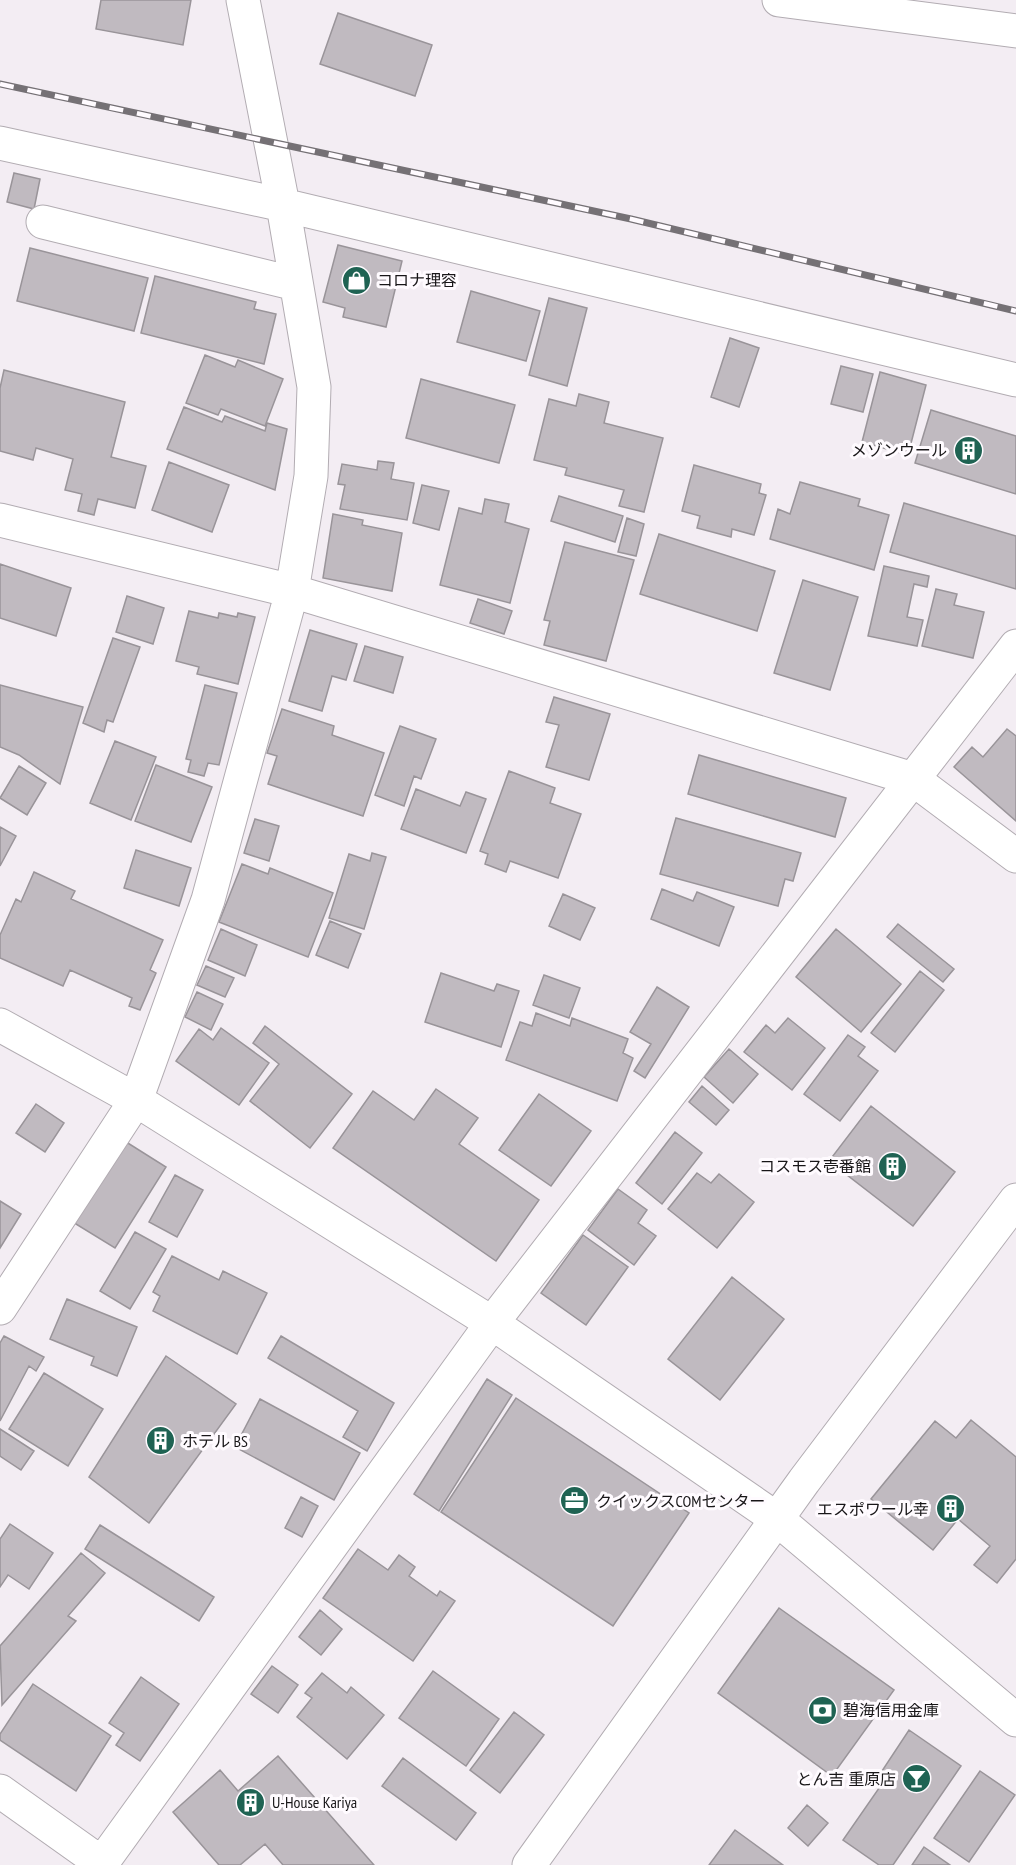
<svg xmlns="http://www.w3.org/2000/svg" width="1016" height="1865" viewBox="0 0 1016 1865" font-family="'PT Sans Narrow','Noto Sans JP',sans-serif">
<rect width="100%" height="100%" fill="#f3edf3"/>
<path fill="#c0bac0" stroke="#999499" stroke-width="1.5" d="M101,0H191L183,45L96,29Z
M338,13L432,45L415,96L320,64Z
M14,173L40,179L34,209L7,202Z
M338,245L402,261L386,327L343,317L345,308L323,302Z
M30,248L148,278L134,331L17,301Z
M155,276L256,302L254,309L276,314L264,364L141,333Z
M471,291L540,311L526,361L457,342Z
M549,298L587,308L567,386L529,375Z
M730,338L759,348L739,407L711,397Z
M205,355L235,367L238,360L283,379L265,426L221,409L218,415L186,403Z
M841,366L873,374L863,412L831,404Z
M4,370L125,402L111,457L146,466L135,508L98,499L94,515L78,511L82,494L65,490L73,459L36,448L33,460L0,451V388Z
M880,372L926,385L908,455L862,442Z
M421,379L515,405L499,463L406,438Z
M579,394L609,402L604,423L663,438L644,512L619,506L624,490L565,475L567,468L534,460L549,399L576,406Z
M184,407L222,422L225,416L265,431L267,423L287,429L275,490L167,449Z
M931,410L1016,436V494L915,463Z
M378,461L394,463L391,479L414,483L407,520L340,509L345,485L338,484L342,464L377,470Z
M169,462L229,485L212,532L152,510Z
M694,465L761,484L759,493L766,495L754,535L732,529L731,537L697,528L700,516L682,511Z
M800,482L860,499L858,506L889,515L874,570L770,539L778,509L790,514Z
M422,485L449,491L439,530L413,523Z
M559,496L623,516L615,542L551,521Z
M485,499L509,504L505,522L529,529L510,603L440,585L459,508L482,514Z
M904,503L1016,536V589L890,552Z
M333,514L363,520L362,525L402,533L392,591L323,578Z
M627,518L644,524L636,556L618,552Z
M659,534L775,571L757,631L640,594Z
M565,542L634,560L606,661L544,645L550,621L544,620Z
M0,564L71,588L56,636L0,618Z
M884,566L929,576L927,587L914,584L907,617L923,620L917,646L868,636Z
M803,580L858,597L830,690L774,673Z
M936,589L957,594L954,605L984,612L973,658L922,646Z
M127,596L164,608L153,644L116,632Z
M478,599L512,611L504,634L470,623Z
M189,611L218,618L219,613L237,617L238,613L255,617L238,684L197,674L199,667L176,661Z
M310,630L357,644L346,680L332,676L322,711L289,701Z
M113,638L140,647L113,722L107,720L104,732L83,723Z
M365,646L403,657L393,693L354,681Z
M0,685L83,707L60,784L19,755L0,747Z
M205,685L237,693L219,765L208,763L204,776L188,772L191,760L186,759Z
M554,697L610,714L589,780L546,767L559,725L546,722Z
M282,709L334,726L332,735L384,753L363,816L268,784L277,756L267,753Z
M400,726L436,739L421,779L414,776L404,806L375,795Z
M1007,729L1016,736V821L954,767L972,747L983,757Z
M115,741L156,757L131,820L90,803Z
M699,755L846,798L835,837L688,794Z
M156,765L212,787L191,842L135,821Z
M19,766L46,783L27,815L0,798Z
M509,771L555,788L550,803L581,814L558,878L510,861L506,872L485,864L488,854L480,851Z
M416,789L460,806L466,792L486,799L466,853L401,829Z
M676,818L801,853L793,881L785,879L778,906L660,874Z
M255,819L279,826L269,861L244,853Z
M0,827L16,836L0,866Z
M136,850L191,868L179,906L124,888Z
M372,853L386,857L364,929L329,918L349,854L370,861Z
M242,864L268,874L270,868L333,893L308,957L219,922Z
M34,872L75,891L71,899L163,940L150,970L156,973L140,1010L129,1006L132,998L70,970L63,986L0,958V935L16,899L21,902Z
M662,889L693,901L697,892L734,907L719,946L651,919Z
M563,894L595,908L580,940L549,926Z
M330,921L361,934L348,968L316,955Z
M898,924L954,969L943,982L887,937Z
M221,929L257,945L245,976L208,960Z
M836,929L901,984L861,1032L796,977Z
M206,966L234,978L225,997L197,985Z
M920,971L944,990L895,1052L871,1033Z
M441,973L494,991L497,984L519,991L501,1047L425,1022Z
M544,975L580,988L569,1018L533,1005Z
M657,987L689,1007L645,1078L634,1071L651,1044L630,1032Z
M197,992L223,1004L211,1030L185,1017Z
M536,1013L570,1026L572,1018L628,1039L623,1053L633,1058L617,1101L506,1060L520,1022L532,1026Z
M788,1018L825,1048L792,1090L744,1052L766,1025L775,1033Z
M265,1026L352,1094L310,1148L250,1101L279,1064L253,1043Z
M221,1028L269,1063L239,1105L176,1061L199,1029L213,1040Z
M848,1035L865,1047L858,1056L878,1071L840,1121L804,1094Z
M729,1049L758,1074L733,1103L704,1077Z
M702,1086L729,1110L716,1125L689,1102Z
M436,1089L478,1118L459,1144L539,1200L496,1261L333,1148L373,1091L414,1120Z
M539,1094L591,1131L551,1186L499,1150Z
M36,1104L64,1123L45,1152L16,1133Z
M871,1106L955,1172L913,1226L829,1161Z
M675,1132L702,1153L662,1204L636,1183Z
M123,1140L166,1167L115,1248L71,1221Z
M697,1173L711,1183L719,1174L754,1202L717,1248L668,1209Z
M175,1175L203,1190L177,1237L149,1222Z
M618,1189L647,1210L638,1223L656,1236L634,1265L588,1230Z
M0,1201L21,1214L0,1248Z
M135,1232L166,1249L130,1309L100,1291Z
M583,1235L628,1267L586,1325L541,1293Z
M172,1256L219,1280L223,1271L267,1293L237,1354L153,1311L160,1296L153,1292Z
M732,1277L784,1319L720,1400L668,1359Z
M67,1299L137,1327L117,1376L91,1365L94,1357L50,1339Z
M4,1336L44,1357L36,1371L29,1366L0,1421V1343Z
M281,1336L394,1403L367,1451L343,1437L358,1411L268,1358Z
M166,1356L236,1404L149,1523L89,1477Z
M44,1373L103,1409L68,1466L9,1429Z
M487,1379L512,1395L439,1511L414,1494Z
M516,1398L689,1513L613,1626L441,1512Z
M260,1399L360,1453L334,1500L235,1447Z
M971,1420L1016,1457V1559L997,1583L974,1565L990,1546L958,1519L933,1550L871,1499L935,1421L956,1438Z
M0,1429L34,1451L21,1470L0,1456Z
M301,1497L318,1506L302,1537L285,1528Z
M10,1524L53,1553L29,1589L8,1575L0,1587V1539Z
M100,1525L214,1597L199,1621L85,1549Z
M358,1549L388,1570L399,1555L415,1567L409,1576L437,1596L440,1591L455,1601L413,1661L323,1598Z
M81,1553L105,1573L68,1616L76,1621L2,1705L0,1646Z
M779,1608L894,1690L832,1776L718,1693Z
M320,1610L342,1629L321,1655L299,1637Z
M272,1666L298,1685L278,1713L251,1694Z
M433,1671L499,1719L466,1766L399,1718Z
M322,1673L347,1693L351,1687L384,1715L347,1759L297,1717L312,1698L305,1693Z
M141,1677L179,1704L140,1761L116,1745L124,1733L109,1723Z
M33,1684L111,1736L76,1791L0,1740V1734Z
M514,1712L544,1735L500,1793L470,1770Z
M909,1730L961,1766L893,1865H879L843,1840L884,1781L878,1777Z
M278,1756L374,1865H283L265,1844L240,1865H219L173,1812L220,1770L238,1791Z
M403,1758L476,1813L456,1840L382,1786Z
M980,1771L1015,1795L969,1862L934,1838Z
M807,1805L828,1823L808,1846L788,1828Z
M735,1830L783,1865H709Z
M924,1847L950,1865H912Z"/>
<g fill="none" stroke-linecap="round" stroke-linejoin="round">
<defs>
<path id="minor" d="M779,0L1016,31
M0,143L283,205L1016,380
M43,222L296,284
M0,520L292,591L913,779L1016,856
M0,1025L136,1100L492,1323L777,1519L1016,1720
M0,1308L136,1100L208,900L292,591L311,476L314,387L283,205L243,0
M0,1791L104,1865
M102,1863L492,1323L1016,646
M529,1865L804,1481L1016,1200"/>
</defs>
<use href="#minor" stroke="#b2acb2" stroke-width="35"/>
<use href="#minor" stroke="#fff" stroke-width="33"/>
<defs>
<path id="rail" d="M0,84L631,219L1016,311"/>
</defs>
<use href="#rail" stroke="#757175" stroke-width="7"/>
<use href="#rail" stroke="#fffbff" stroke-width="4.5" stroke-dasharray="14" stroke-linecap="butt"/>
</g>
<defs>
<symbol id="shop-disc" viewBox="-11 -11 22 22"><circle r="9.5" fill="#1f6353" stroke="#fffbff"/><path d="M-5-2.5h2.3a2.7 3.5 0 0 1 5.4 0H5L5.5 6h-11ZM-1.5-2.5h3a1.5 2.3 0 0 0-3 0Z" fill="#fff"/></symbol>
<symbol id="building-disc" viewBox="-11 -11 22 22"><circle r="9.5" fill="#1f6353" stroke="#fffbff"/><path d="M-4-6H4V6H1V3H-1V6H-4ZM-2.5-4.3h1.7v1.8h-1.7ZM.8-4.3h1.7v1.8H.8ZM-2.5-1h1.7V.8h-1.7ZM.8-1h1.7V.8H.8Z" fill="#fff"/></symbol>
<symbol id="office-disc" viewBox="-11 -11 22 22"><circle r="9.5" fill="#1f6353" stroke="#fffbff"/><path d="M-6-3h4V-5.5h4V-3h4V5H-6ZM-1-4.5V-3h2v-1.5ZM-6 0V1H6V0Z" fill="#fff"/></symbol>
<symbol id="bank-disc" viewBox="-11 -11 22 22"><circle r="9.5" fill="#1f6353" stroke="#fffbff"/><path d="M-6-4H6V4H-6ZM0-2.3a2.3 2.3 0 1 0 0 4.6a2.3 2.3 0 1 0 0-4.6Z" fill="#fff"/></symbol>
<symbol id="bar-disc" viewBox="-11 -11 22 22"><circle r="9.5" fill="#1f6353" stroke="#fffbff"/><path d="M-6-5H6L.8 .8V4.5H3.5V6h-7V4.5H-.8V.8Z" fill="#fff"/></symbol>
</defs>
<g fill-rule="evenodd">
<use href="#shop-disc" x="340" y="264" width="33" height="33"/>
<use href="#building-disc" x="952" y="434" width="33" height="33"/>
<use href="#building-disc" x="876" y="1150" width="33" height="33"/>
<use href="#building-disc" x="144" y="1424" width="33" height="33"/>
<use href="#office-disc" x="558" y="1484" width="33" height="33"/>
<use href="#building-disc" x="934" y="1492" width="33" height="33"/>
<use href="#bank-disc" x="806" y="1694" width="33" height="33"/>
<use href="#bar-disc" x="900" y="1762" width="33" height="33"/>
<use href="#building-disc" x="234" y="1786" width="33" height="33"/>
</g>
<g text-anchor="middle" stroke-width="6" stroke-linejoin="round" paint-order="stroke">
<g font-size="16" fill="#181618" stroke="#fffbff" text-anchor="start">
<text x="377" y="286">コロナ理容</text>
<text x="947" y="456" text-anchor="end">メゾンウール</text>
<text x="871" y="1172" text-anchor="end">コスモス壱番館</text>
<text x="182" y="1447">ホテル BS</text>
<text x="596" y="1507">クイックスCOMセンター</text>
<text x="929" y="1515" text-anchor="end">エスポワール幸</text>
<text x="843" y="1716">碧海信用金庫</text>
<text x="896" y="1785" text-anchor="end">とん吉 重原店</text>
<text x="272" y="1808">U-House Kariya</text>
</g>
</g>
</svg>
